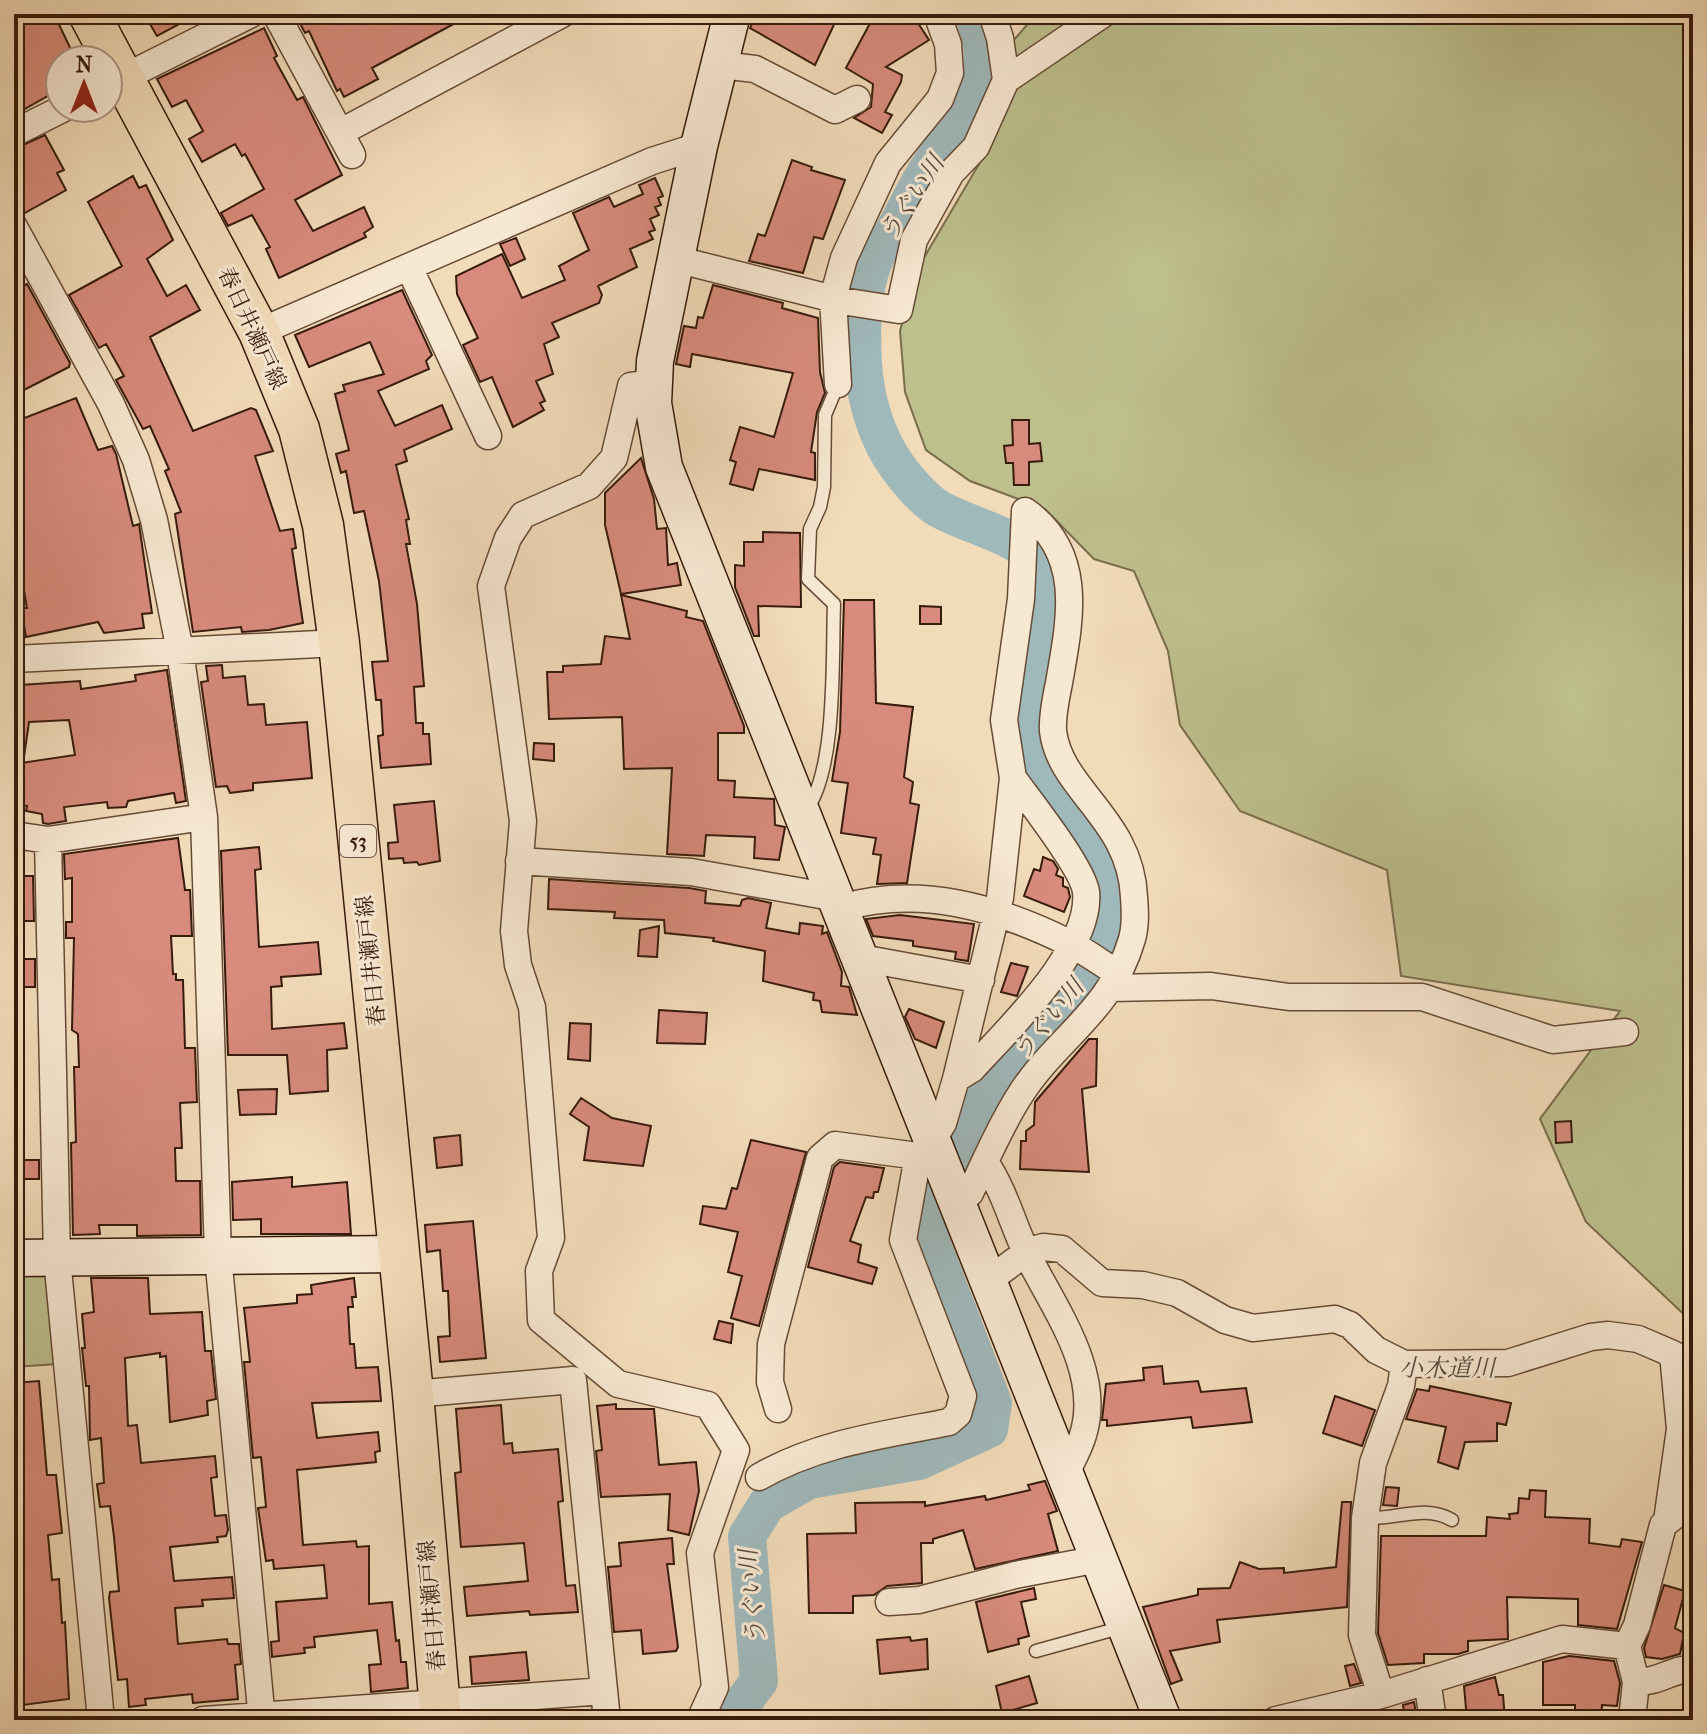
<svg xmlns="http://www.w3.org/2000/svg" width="1707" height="1734" viewBox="0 0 1707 1734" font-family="'IM FELL French Canon','Noto Serif JP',serif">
<rect width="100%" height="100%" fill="#f2dbb9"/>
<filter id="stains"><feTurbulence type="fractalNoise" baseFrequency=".0025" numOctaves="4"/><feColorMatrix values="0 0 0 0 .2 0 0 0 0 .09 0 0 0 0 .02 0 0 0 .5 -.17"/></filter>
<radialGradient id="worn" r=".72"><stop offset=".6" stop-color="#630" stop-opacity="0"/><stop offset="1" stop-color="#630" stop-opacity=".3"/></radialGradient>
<path fill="#bdbf8d" stroke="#7a6d4c" stroke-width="2" d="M1036,14H1693V1323L1586,1222L1540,1119L1620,1011L1401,976L1387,870L1240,811L1180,725L1168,651L1134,571L1094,559L1045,509L970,481L926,450L905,392L900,331L915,273L989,147L998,59Z
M14,1270L50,1276L58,1364L14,1367Z"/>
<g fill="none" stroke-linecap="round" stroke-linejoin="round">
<path stroke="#9fb8ba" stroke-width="38" d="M730,1720L759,1681L747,1536L767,1504L809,1480L919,1461L989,1429L993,1403L930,1239L933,1217L966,1128L982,1099L1089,969L1099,942L1105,889L1090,845L1046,785L1029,731L1046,611L1048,571C1020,534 978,530 939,509C925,501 906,479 897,466C876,437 865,398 863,363C861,327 861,283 879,250C883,243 890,238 894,231C905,212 914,191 926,172C961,116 1003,89 973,14"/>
</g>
<path fill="#d88b7c" stroke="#371b0b" stroke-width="2" d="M14,14H54L76,60H60V89L14,115Z
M144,14H198L157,36Z
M295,14H472L372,68L378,79L344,97L340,89L337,91L309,31L305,33Z
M757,14H839L815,65L750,28Z
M875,14H912L929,40L886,67L902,75L901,82L885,112L892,115L882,133L854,118L871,107L873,84L846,68Z
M264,28L277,56L274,58L297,100L303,97L342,175L295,200L313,231L364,207L373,227L364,233L366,237L279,278L266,249L270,247L252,215L228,226L221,213L264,189L245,154L242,156L235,144L202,162L189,139L203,131L186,100L172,107L157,79Z
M45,135L64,170L57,173L66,190L23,214L14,200V149Z
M792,160L812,167L811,170L845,180L823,239L814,237L803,273L749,261L758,234L765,236Z
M133,176L139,188L146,185L173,240L147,259L167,296L186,285L200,310L150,337L193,431L251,408L256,410L273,451L255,456L280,531L293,529L296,548L292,549L303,623L269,630L242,632L241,627L193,632L175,514L181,512L165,471L169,469L150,426L143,429L116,380L124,376L106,344L99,348L69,295L122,266L88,202Z
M655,178L663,196L658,198L661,205L655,207L659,215L650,219L655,230L649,232L653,239L630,249L637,267L598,286L602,295L599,303L552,323L559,337L544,344L553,374L536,381L545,401L540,403L544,410L513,427L492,377L480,382L463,345L478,338L457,294L456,276L502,254L522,298L565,280L559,266L589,250L573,213L609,197L614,207L643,194L639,185Z
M516,238L525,259L510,266L500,244Z
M27,284L70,363L69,367L14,395V292Z
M713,285L783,303L782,308L818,318L820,372L825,393L817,412L811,452L815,453V480L759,469L753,490L730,484L736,462L730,460L740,427L774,437L793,373L692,354L690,367L676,364L684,326L696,328L698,317L703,318Z
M402,290L432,355L426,361L429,369L378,391L395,426L442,405L452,429L404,450L407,461L396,465L409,519L406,520L410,544H406L417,604L424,686L414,687L416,723H423V734H429L431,764L381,768L378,736L383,735L381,700H376L372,662L388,661L379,581L364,511L354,513L346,471L341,473L336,454L349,450L335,394L345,391L343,385L384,374L370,342L309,367L295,335Z
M76,398L98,450L112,446L116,454L133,526L139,524L152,613L142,614L144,628L104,633L98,622L26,637L21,608H27L17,551H14V437L20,435L14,422Z
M1012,420H1029V444L1040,443L1042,461L1029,462V485H1014L1013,463H1006L1004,446L1013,445Z
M641,458L654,499L657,529L666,528L668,565L677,563L681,585L621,594L605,525V493Z
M763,532L800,533L801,607L758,606L759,636H754L735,587V565L744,566V542H763Z
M621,595L687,611L686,617L703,621L744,726V733H718V780L735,781L734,797L774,799L775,825L785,827L779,860L754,858L755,837L706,835L704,856L667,854L672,768L624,769L622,717L549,719L547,672H563V666L601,664L605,636L630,639Z
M844,600H874L876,703L913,707L904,777L913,782L910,803L919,805L907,883L877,884L881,855L873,854L876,838L841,833L848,783L832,781L840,732Z
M920,606L941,607V624H920Z
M222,665L223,678L245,676L248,705L264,704L266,725L307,722L312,778L253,783V790L230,793L227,786L216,787L201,682L208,681L206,666Z
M167,670L186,801L176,803L174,793L128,801L126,807L108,808L107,802L64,807L66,821L48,824L43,823L42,814L26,811L27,806L16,804L18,786L14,785V764L75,755L69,720L29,722L24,757L14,756V689L20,690V685L80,681L81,689L136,681L135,675Z
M534,743L554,744V761L533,759Z
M434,801L440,861L419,865L417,862L404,863L403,858L389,859L388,843L398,842L394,805Z
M178,838L185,890H190L192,936H171L173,974H176V980H183L185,1048H195L197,1102L180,1103L182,1148H175L176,1181H200L201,1235L137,1236V1225H99L100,1234L73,1235L71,1143L76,1142L74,1067H79L78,1034L72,1030L74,938H66V922H72V878L65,879L64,854Z
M259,847L261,869L255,870L259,947L318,942L321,974L281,977L282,986L271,987L272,1029L344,1023L347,1048L327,1050L328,1091L290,1094L287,1055H228L221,851Z
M1043,857L1053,861L1058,869L1056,875L1063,878V886L1068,888L1070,897L1064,912L1024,896L1034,869L1040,871Z
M14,876H33L34,921H14Z
M549,879L689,888L706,891L705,903L740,906L742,900L748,898L771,903L766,928L799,934L800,923L823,926L822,934L827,932L842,972L841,986L849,987L857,1015L822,1012L820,1001L813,1000L814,993L763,981L765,951L713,941L714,938L665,933L664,920L614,918L615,912L548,909Z
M900,915L974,924L968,961L955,959L956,952L913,946V941L873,936L866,919Z
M659,926L657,957L638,956L640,930Z
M21,959H35V987H21Z
M1011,963L1028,967L1017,996L1001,992Z
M909,1009L944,1022L936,1048L915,1039L905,1017Z
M659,1010L707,1013L705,1044L657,1043Z
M570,1023L591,1024L590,1061L568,1059Z
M1089,1039H1097L1096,1086L1082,1089L1089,1172L1020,1169L1021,1141H1026V1131L1034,1125L1035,1102Z
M277,1089L276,1114L240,1115L238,1090Z
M581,1098L612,1118L651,1126L643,1166L584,1160L589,1127L570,1114Z
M1571,1121L1572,1142L1556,1143L1555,1122Z
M460,1135L462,1165L437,1168L434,1138Z
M751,1140L806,1152L759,1326L731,1318L742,1276L728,1272L738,1232L700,1224L703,1206L726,1209L732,1188L737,1189Z
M14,1160H39V1179H14Z
M840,1162L884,1168L878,1192H874L873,1198L866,1197L850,1241L861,1245L858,1262L877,1268L872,1284L808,1267L834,1167Z
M292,1177V1187L347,1182L351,1234H261V1219L233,1220L232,1182Z
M473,1221L486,1358L440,1362L438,1337L450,1336L448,1291H443L440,1250L427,1252L425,1225Z
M91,1278H148L150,1314L202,1312L205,1351H211L216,1399L207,1401L208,1415L170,1422L166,1356L160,1357V1353L125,1358L128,1426L137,1425L141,1463L215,1456L217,1477L211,1478L215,1516L226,1515L228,1530L226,1536L217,1537L218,1542L170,1547L174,1581L232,1577L234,1598L202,1600L203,1606L175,1608L178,1644L227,1639L228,1644H239L241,1664L235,1665L238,1699L193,1703L192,1694L145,1699L146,1705L129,1707L127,1679L118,1680L109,1598L110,1592L119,1591L114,1537L110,1506L100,1507L97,1484L104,1483L101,1438L90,1440L89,1386H86L82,1348H85L82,1314L94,1312Z
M354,1278L356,1297H352L353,1307H348L350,1344H354L356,1368L378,1367L381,1401L312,1403L317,1438L378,1432L380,1451L375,1452L376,1462L297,1470L303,1545L356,1541L357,1547L369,1546V1604L392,1602L396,1641L399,1640L401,1662H406L408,1688L371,1692L369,1665L381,1664L377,1630L314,1637L315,1647L304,1648L305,1653L272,1657L271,1642L279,1641L276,1602L327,1598L324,1565L274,1569L273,1560L266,1561L258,1508L266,1507L262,1466L261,1457L253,1458L244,1362H250L244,1308L297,1303V1295L312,1294L311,1285Z
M719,1321L733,1324L731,1343L714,1339Z
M1162,1366L1164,1384L1198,1381L1201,1392L1246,1388L1252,1422L1193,1428L1191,1417L1107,1426V1420H1102L1106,1384L1144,1380L1143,1368Z
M39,1381L47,1475H56L62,1533L48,1535L52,1580L59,1579L62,1623L65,1622L69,1699L23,1705L14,1624V1580L19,1579L14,1547V1383Z
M1430,1386L1511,1403L1506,1425L1497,1423V1441L1465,1442L1458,1469L1438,1462L1446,1427L1406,1419L1417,1389L1429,1391Z
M1335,1396L1375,1410L1362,1446L1323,1433Z
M616,1404V1409H654L659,1465L696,1462L699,1491L689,1535L668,1530L670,1494L601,1497L596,1451L602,1450L597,1406Z
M501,1405L504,1444L512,1443L513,1453L558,1449L563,1501L558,1502L566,1586L575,1585L578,1612L530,1615L529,1611L467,1616L464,1587L528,1581L524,1543L461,1547L455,1473L461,1472L456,1409Z
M1045,1481L1057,1511L1048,1514L1058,1551L975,1569L963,1530L933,1539V1543H921L922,1583L887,1586L874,1595L853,1596V1613H809L807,1534L856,1533L855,1503L925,1502V1506L985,1496L986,1500L1030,1490L1028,1485Z
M1386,1487L1399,1488L1397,1506L1383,1505Z
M1530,1490L1546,1491L1545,1517L1590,1519L1589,1543L1620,1547L1622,1539L1642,1542L1617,1629L1578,1625V1599L1507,1597L1508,1639L1468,1641V1651L1458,1654H1424V1663L1388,1665L1378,1633L1381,1536H1486L1487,1517L1510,1519L1509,1514L1518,1513L1519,1498L1529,1499Z
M1342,1502H1351L1347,1607L1217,1620L1220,1642L1170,1651L1182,1680L1171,1684L1143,1607L1198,1595V1589L1230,1588L1240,1562L1259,1569L1284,1568V1573L1336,1567Z
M672,1538L674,1564H667L678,1647L676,1651L643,1654L641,1630L614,1632L608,1567L621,1566L619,1543Z
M1664,1585L1685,1591L1675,1628L1684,1633L1680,1654L1662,1659L1646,1657L1644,1648Z
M1034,1588L1036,1599L1021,1602L1029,1636L1018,1639L1019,1644L988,1652L976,1602Z
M910,1637L911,1641L927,1639L928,1669L880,1674L877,1640Z
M526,1652L529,1680L472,1684L470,1657Z
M1569,1656L1614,1661L1620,1683L1617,1706L1602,1705L1601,1720L1575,1717V1705H1543V1662Z
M1354,1664L1361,1683L1350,1686L1345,1666Z
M1029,1676L1037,1703L1002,1713L996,1686Z
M1495,1677L1499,1695H1503L1505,1720H1467L1464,1686Z
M1414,1702L1417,1720H1405L1403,1705Z
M531,1712L532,1720L491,1718V1715Z"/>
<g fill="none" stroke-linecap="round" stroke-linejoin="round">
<defs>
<path id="lane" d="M807,809C837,767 832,656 834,604L808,579L810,529L820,507L824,487L825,415L838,384
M1365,1518C1396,1520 1424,1504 1452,1520
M1036,1651L1123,1627"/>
<path id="street" d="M276,14L352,155
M992,14L1000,38L1006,80
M721,65L755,69L835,110L857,99
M111,84L251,14
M341,132L562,14
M14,133L64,108
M14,227L111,404L136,460L154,520L180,651L204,817L218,1256L262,1720
M675,259L842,301L899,310L914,240L951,173L976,147L1006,80L1103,14
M409,267L488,436
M259,332L652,161L699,146
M654,383L631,386L614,458L589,486L523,515L508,538L491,586L523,821L514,931L518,965L532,1007L551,1238L539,1271L541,1320L618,1384L708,1405L736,1450L700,1553L715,1687L700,1720
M838,384L833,298L844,258L888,163L940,99L950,73L948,44L937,14
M14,659L339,643
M14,835L48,840L204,817
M48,840L57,1258L101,1720
M519,861L691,872L837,898
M841,908C919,885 996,907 1067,942C1084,950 1102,964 1119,974
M861,958L981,980
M1110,988L1211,986L1289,997H1422L1553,1040L1625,1032
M956,1079L972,1069C1008,1029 1092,950 1086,892C1083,868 1029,800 1013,778
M933,1140L943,1123L956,1079L1000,898L1013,778L1004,720L1021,599L1025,511
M985,1162C1004,1190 1012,1222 1026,1252C1052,1306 1103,1371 1083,1435C1079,1449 1071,1462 1065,1475
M958,1203L970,1193C986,1160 1000,1126 1020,1095C1056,1038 1111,1012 1132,939C1136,925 1135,910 1134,897C1131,819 1060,790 1053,731C1052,715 1056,698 1059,683C1070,620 1085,553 1025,511
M989,1280L1027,1252L1043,1247L1062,1249L1102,1283L1143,1285L1177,1293L1225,1320L1253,1328L1335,1319L1350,1325L1376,1350L1404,1364L1508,1363L1591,1337L1608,1335L1638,1339L1673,1354L1680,1429L1667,1521
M413,1394L573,1380L607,1720
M778,1409L770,1382L771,1344L820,1158L835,1145L933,1158
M759,1477C818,1443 883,1435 949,1422L958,1414L963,1396L903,1240L918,1156
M889,1602L919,1600L1015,1575L1099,1559
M1427,1680L1433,1720
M1636,1682C1662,1682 1672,1668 1693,1669
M1381,1695L1362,1635L1365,1518L1373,1463L1401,1386L1404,1364
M203,1720L604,1691
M1276,1720L1381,1695L1562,1639L1627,1646
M1632,1720L1636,1682L1627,1646L1637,1625L1663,1525L1693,1501"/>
<path id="secondary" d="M732,14L699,146L655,361L653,403L664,467L1163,1720
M14,1258L399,1254"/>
<path id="primary" d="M89,14L259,332L299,429L323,525L339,643L413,1394L441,1720"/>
</defs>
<use href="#lane" stroke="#664b36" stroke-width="15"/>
<use href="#street" stroke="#664b36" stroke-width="29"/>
<use href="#secondary" stroke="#371b0b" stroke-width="39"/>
<use href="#primary" stroke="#371b0b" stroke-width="43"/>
<use href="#lane" stroke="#f7e8d2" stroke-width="12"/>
<use href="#street" stroke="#f7e8d2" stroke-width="26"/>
<use href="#secondary" stroke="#f7e8d2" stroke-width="36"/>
<use href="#primary" stroke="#f2dbb9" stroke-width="40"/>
</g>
<g text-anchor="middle" stroke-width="6" stroke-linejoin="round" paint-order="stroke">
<rect fill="#f7e8d2" stroke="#715847" stroke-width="2" x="340" y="825" width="36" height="32" rx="6"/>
<g font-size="20" font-weight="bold" fill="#371b0b">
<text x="358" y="848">53</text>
</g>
<g font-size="22" fill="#371b0b" stroke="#f7e8d2">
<text transform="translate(253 328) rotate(65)" y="8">春日井瀬戸線</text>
<text transform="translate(370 961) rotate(-96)" y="8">春日井瀬戸線</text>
<text transform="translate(431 1606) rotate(-95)" y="8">春日井瀬戸線</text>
</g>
<g font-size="24" font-style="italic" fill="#564a40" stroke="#f7e8d2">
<text transform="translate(912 198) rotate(-57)" y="8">うぐい川</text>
<text transform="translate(1048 1019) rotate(-50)" y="8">うぐい川</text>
<text x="1447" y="1376">小木道川</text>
<text transform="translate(752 1597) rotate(-95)" y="8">うぐい川</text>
</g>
</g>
<rect width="1707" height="1734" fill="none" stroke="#f2dbb9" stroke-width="48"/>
<rect x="16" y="16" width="1675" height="1702" fill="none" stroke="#371b0b" stroke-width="4"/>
<rect x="24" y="24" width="1659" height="1686" fill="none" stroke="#371b0b" stroke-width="2"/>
<g transform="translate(84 84)"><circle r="38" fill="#f7e8d2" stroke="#aa9682" stroke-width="2"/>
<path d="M0-6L14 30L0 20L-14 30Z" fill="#8f2418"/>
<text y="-12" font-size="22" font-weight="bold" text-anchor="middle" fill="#371b0b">N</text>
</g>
<rect width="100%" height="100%" filter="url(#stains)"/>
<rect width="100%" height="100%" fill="url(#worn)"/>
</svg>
